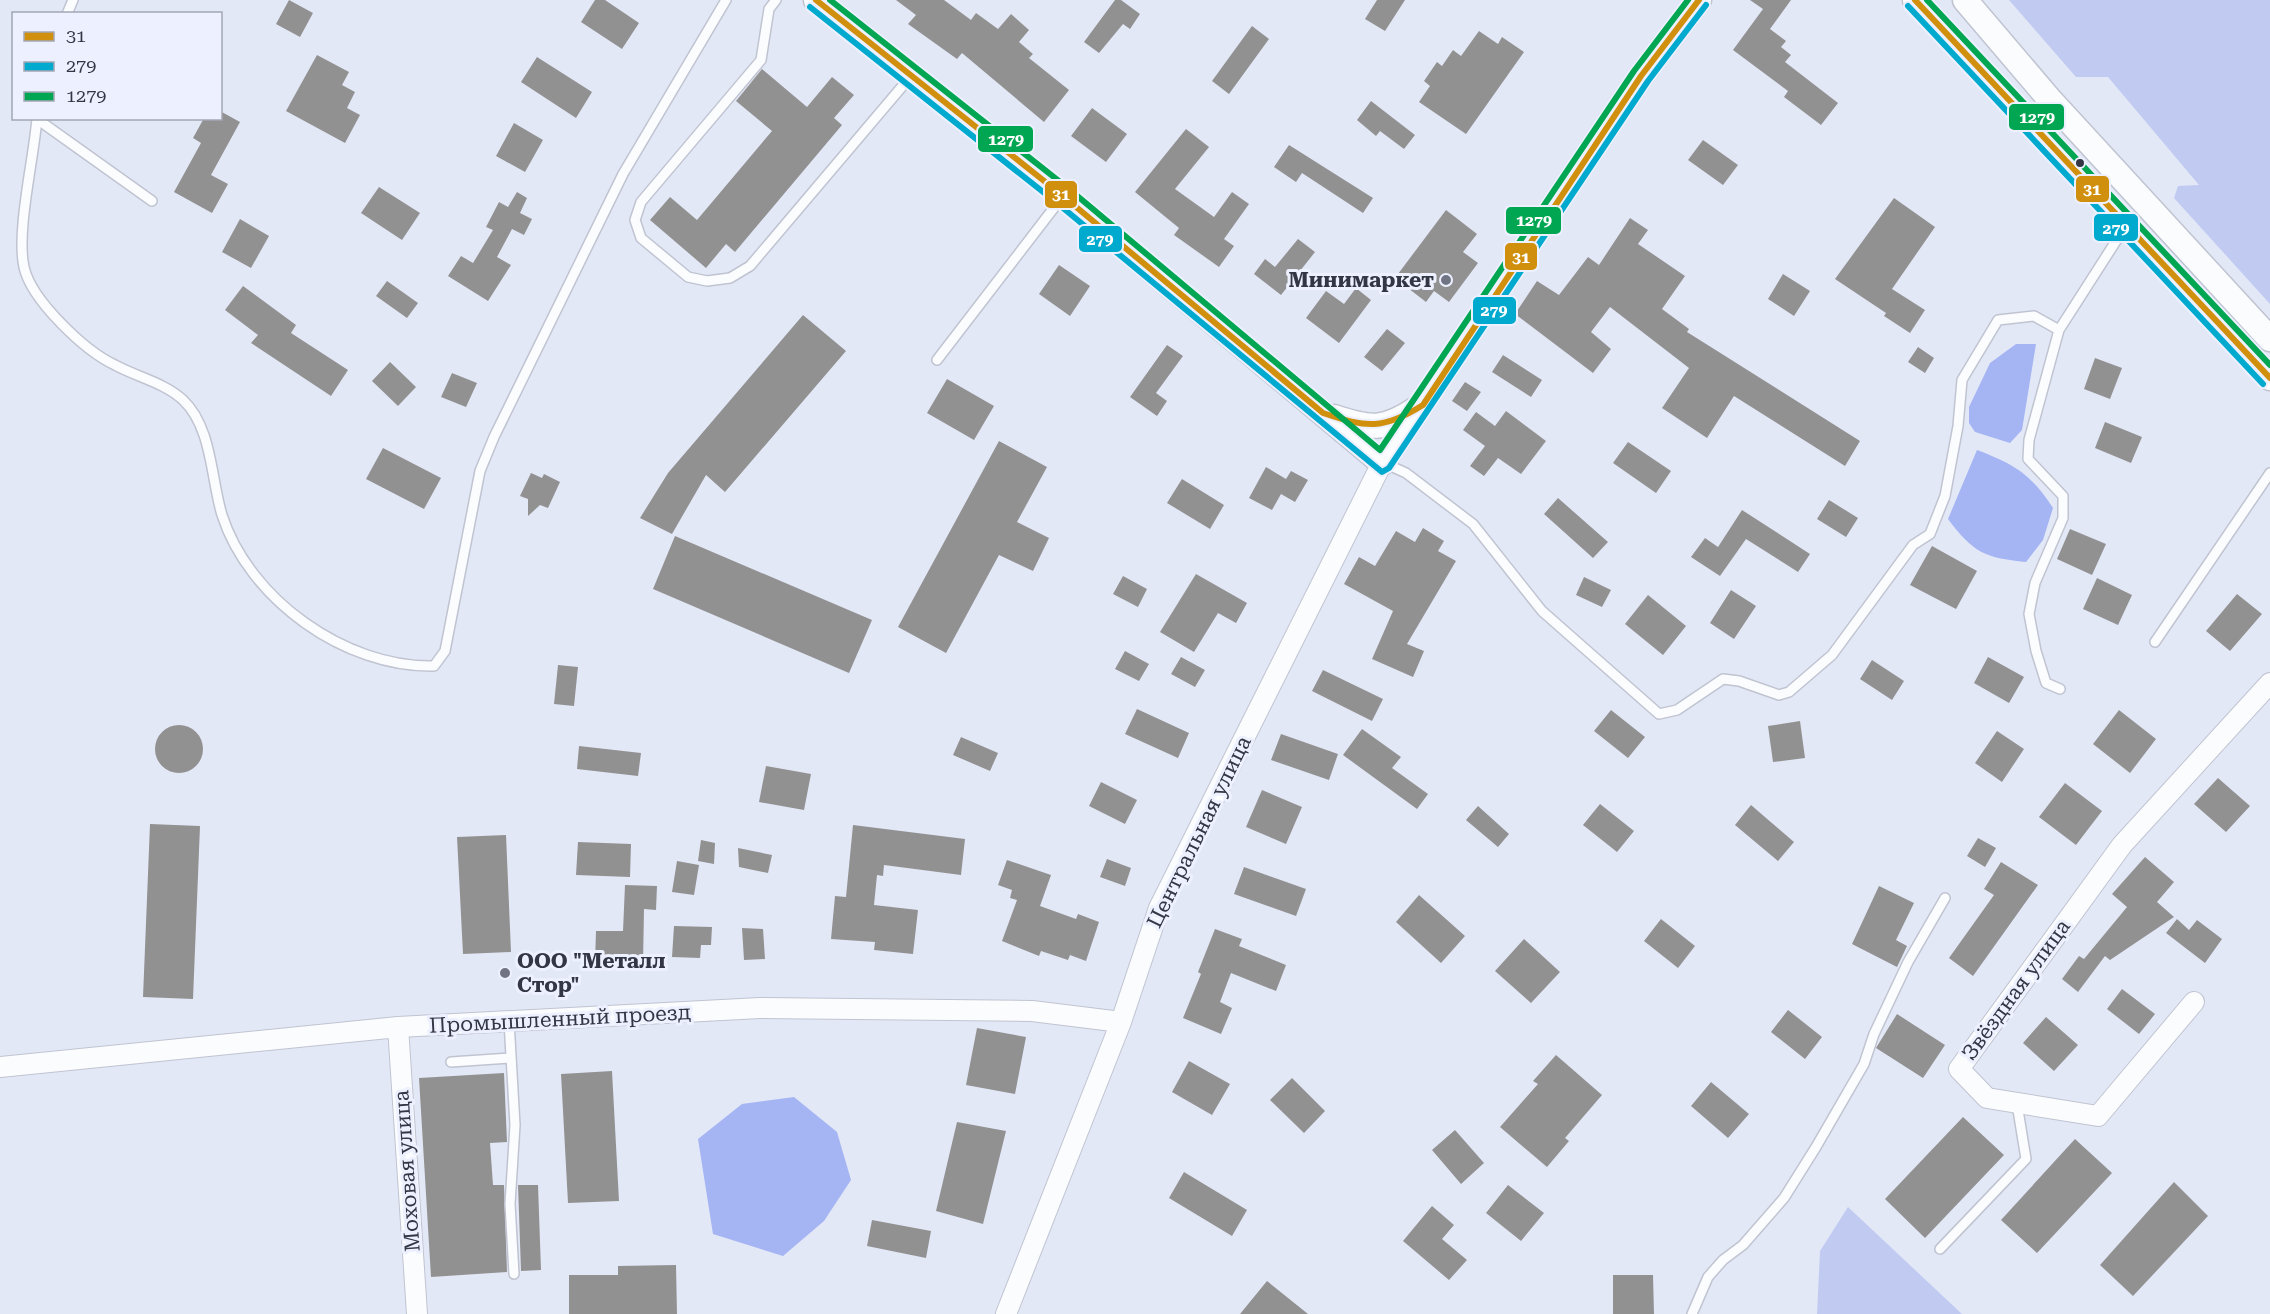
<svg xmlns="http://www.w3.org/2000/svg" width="2270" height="1314" viewBox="0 0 2270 1314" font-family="'Roboto Serif',serif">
<rect width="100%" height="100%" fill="#e3e8f7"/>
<path fill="#c1cbf2" d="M2009,0H2270V304L2174,198L2178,186L2199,185L2108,77H2076Z
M1848,1207L1962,1314H1817L1820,1251Z"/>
<path fill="#a5b4f2" d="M2016,344H2036L2022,430L2010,443L1975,432L1969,423V407L1990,363Z
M1977,450C2014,464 2031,474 2053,508L2043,540L2026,562C1984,558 1973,552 1948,519Z
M794,1097L837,1132L851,1180L824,1221L783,1256L713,1234L698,1139L742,1104Z"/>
<path fill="#929192" d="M289,0L313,13L300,37L276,24Z
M595,0H605L639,23L622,49L581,22Z
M896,0H944L971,20L976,13L998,29L1011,14L1029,30L1019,42L1033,54L1029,58L1069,90L1044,122L962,53L957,59L908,24L916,15Z
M1115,0H1121L1140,14L1130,29L1123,24L1099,53L1084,42Z
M1377,0H1405L1385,31L1365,19Z
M1750,0H1791L1770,29L1786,41L1781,47L1791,55L1785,62L1838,103L1821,125L1784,97L1788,91L1733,50L1763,9Z
M1252,26L1269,39L1229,94L1212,81Z
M1479,31L1498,44L1502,37L1524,52L1466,134L1419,102L1430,86L1424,81L1437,62L1442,66L1453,50L1461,56Z
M317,55L349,72L342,85L355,92L347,108L360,115L345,143L286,111Z
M537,57L592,92L576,118L521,82Z
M762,69L807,107L832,77L854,95L834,118L842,125L735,252L726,244L706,268L650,220L670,197L697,220L772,131L736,101Z
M1371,101L1415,135L1404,149L1380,131L1376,136L1357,120Z
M1092,108L1127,134L1106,162L1071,136Z
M220,111L240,122L211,175L228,184L212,213L174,192L201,143L193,138L204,118H220Z
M514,123L543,140L525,172L496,156Z
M1186,129L1209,147L1175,189L1214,217L1232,192L1249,204L1224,239L1234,246L1219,267L1174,235L1179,228L1135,192Z
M1703,140L1738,165L1723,185L1688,160Z
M1289,145L1373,198L1363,213L1302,173L1296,182L1274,167Z
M379,187L420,213L402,240L361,213Z
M517,192L527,198L520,213L532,219L524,235L512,229L497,257L511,265L488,301L448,276L461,256L473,263L493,230L486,227L499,202L508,207Z
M1894,198L1935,227L1892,289L1925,310L1910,333L1884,316L1886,313L1835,279Z
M1446,210L1477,234L1463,252L1478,263L1449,302L1434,291L1426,302L1395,278Z
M1630,218L1648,230L1638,244L1685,276L1662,309L1689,329L1687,332L1860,441L1845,466L1734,396L1707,438L1662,408L1689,368L1610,307L1591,332L1611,349L1593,373L1515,314L1537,281L1559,295L1588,257L1599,265Z
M240,219L269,236L251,268L222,252Z
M1298,239L1315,252L1281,295L1254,274L1265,259L1275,267Z
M1059,265L1090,286L1070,316L1039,294Z
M1783,274L1810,291L1794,316L1768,299Z
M387,281L418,303L407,318L376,296Z
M243,286L296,325L291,333L348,370L331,396L251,343L258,335L225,310Z
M1356,288L1371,300L1339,343L1306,318L1326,291L1344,304Z
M803,315L846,351L725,492L706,475L672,534L640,518L668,473Z
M1387,329L1405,343L1382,371L1364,357Z
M1167,345L1183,356L1156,393L1167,401L1157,416L1130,397Z
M1918,347L1934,358L1925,373L1908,362Z
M1503,355L1542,380L1531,397L1492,372Z
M2095,358L2122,368L2110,399L2084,389Z
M390,362L416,387L398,406L372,381Z
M452,373L477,383L466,407L441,397Z
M947,379L994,406L974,440L927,413Z
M1465,382L1481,392L1467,411L1452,401Z
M1506,411L1546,441L1521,474L1498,458L1484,476L1470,466L1485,446L1463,430L1476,412L1495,426Z
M2105,422L2142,437L2131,463L2095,448Z
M999,441L1047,467L1017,522L1049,538L1033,571L999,555L946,653L898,627Z
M1628,442L1671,471L1656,493L1613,463Z
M383,448L441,478L424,509L366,479Z
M1266,467L1286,479L1291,471L1308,480L1295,502L1281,494L1272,510L1249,498Z
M531,473L542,478L544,474L560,482L548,508L540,505L528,516V499L520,496Z
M1182,479L1224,505L1210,529L1167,503Z
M1558,498L1608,542L1593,558L1544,514Z
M1829,500L1858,518L1846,537L1817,519Z
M1742,510L1810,554L1798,572L1746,539L1720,576L1691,557L1705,538L1718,547Z
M1423,528L1444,541L1438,551L1456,561L1407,644L1424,651L1413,677L1372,659L1393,611L1344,584L1359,557L1375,566L1396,531L1415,542Z
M2070,529L2106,544L2092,575L2057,559Z
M675,536L872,620L849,673L653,589Z
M1932,546L1977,571L1956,609L1910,585Z
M1196,574L1247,603L1236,623L1218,613L1194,652L1160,632Z
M1123,576L1147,589L1138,607L1113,594Z
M1584,577L1611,590L1602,607L1576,595Z
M2097,578L2132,595L2118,625L2083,609Z
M1731,590L1756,606L1734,639L1710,623Z
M2237,594L2262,614L2230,651L2206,631Z
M1648,595L1686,626L1663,655L1625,624Z
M1125,651L1149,664L1139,681L1115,669Z
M1181,657L1205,670L1195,687L1171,674Z
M1988,657L2024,677L2009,703L1974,683Z
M1872,660L1904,681L1892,700L1860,679Z
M558,665L578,667L574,706L554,704Z
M1323,670L1383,699L1372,721L1312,691Z
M1137,709L1189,733L1178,758L1125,734Z
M1611,710L1645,737L1628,758L1594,731Z
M2119,710L2156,739L2130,773L2093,744Z
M1800,721L1805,758L1773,762L1768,726Z
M155 749a24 24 0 1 1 48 0a24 24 0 1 1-48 0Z
M1362,729L1401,757L1392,768L1428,794L1417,809L1343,755Z
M1997,731L2024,749L2002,782L1975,763Z
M1281,734L1338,754L1329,780L1271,760Z
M961,737L998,753L990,771L953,755Z
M579,746L641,753L638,776L577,769Z
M766,766L811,774L804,810L759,802Z
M2218,778L2250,806L2226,832L2194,804Z
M1101,782L1137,800L1125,824L1089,806Z
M2065,783L2102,811L2076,845L2039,817Z
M1262,790L1302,807L1286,844L1246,827Z
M1600,804L1634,831L1617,852L1583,825Z
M1751,805L1794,842L1778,861L1735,825Z
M1478,806L1509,834L1498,847L1466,820Z
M150,824L200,826L193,999L143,997Z
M853,825L965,839L961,875L884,865L883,876L877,875L874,905L918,910L913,954L874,950L875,942L831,939L835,896L846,897Z
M506,835L511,952L463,954L457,837Z
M1978,838L1996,848L1985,867L1967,856Z
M701,840L715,843L714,864L698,861Z
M578,842L631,844L630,877L576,875Z
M738,848L772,855L768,873L739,867Z
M2145,857L2174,882L2157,902L2174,917L2110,960L2105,956L2078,992L2062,979L2079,956L2084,959L2127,907L2112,894Z
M1107,859L1131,868L1125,886L1100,877Z
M1007,860L1051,875L1040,906L1076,919L1078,914L1099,922L1086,961L1070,955L1068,960L1041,951L1039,956L1002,941L1017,900L1010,898L1012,890L998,885Z
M677,861L699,865L694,895L672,892Z
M2001,862L2038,885L1973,976L1949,958L1994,895L1984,889Z
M1244,867L1306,889L1296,916L1234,894Z
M625,885L657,886L656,910L644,909L643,964L595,963L596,931H623Z
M1879,886L1914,903L1896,940L1907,946L1897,967L1852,944Z
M1419,895L1465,936L1441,963L1396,922Z
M1661,919L1695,946L1678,968L1644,941Z
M2177,919L2189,930L2197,920L2222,939L2205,963L2166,933Z
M674,926L712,927L711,945H701L700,958L672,957Z
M742,928L763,929L765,959L744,960Z
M1215,929L1242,939L1239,946L1286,965L1276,991L1231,973L1220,1002L1232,1008L1221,1034L1183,1018L1201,974L1198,972Z
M1524,939L1560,972L1531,1003L1495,971Z
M2122,989L2155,1014L2139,1034L2107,1009Z
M1788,1010L1822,1037L1805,1059L1771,1032Z
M1897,1014L1945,1045L1923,1078L1876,1048Z
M2046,1017L2078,1045L2054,1071L2023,1043Z
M977,1028L1026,1037L1015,1094L966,1085Z
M1556,1055L1602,1095L1565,1138L1569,1141L1547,1167L1500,1127L1538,1084L1533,1081Z
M1189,1061L1230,1084L1212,1115L1172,1092Z
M612,1071L619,1201L568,1203L561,1074Z
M504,1073L507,1142L490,1143L493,1185H504L507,1272L431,1277L419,1078Z
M1292,1078L1325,1111L1304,1133L1270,1100Z
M1711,1082L1749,1114L1728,1138L1691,1106Z
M1963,1117L2004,1155L1925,1238L1885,1199Z
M957,1122L1006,1131L983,1224L936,1211Z
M1455,1130L1484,1163L1461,1184L1432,1150Z
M2075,1139L2112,1173L2037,1253L2001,1220Z
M1184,1172L1247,1210L1232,1236L1169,1198Z
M2174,1182L2208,1216L2133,1296L2100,1265Z
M518,1185H538L541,1270L521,1271Z
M1508,1185L1544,1213L1521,1241L1486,1213Z
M1432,1206L1454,1225L1442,1239L1467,1260L1449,1280L1403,1241Z
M872,1220L931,1231L926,1258L867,1246Z
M676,1265L677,1314H569V1275H618V1266Z
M1613,1275H1653L1654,1314H1613Z
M1267,1281L1308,1314H1240Z"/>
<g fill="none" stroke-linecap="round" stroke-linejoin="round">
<defs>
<path id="service" d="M776,0L769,9L761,60L641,202L635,220L641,238L688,277L707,281L730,278L750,266L911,76
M67,14L73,0
M37,118C34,158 16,231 24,267C31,300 85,351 115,365C137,377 165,383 183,400C212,427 211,479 222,515C249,599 345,668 434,666L445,651L480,471L494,437L623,174L726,0
M37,119L152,201
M2059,330L2029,440L2028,459L2063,496V518L2035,583L2029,614L2036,651L2046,683L2060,689
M937,360L1063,196
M1384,463L1406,473L1473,524L1542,611L1659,714L1677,710L1723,679L1739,681L1779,695L1789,692L1832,655L1913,545L1930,534L1945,496L1958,426L1962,380L1998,320L2034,316L2059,330L2125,227
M2155,642L2270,473
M509,1021L515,1125L510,1204L514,1274
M451,1062L511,1058
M1940,1249L2026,1159L2017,1104
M1692,1314L1708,1277L1723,1260L1743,1245L1784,1198L1816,1147L1864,1064L1874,1034L1908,962L1945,898"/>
<path id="minor" d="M2194,1002L2098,1116L1987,1098L1959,1069L2122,845L2270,683
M398,1027L417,1314
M0,1067L398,1027L760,1008L1032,1011L1121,1022
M1006,1314L1121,1022L1159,908L1382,463"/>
<path id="tertiary" d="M816,0L1063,196L1382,463L1641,76L1699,0
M1915,0L2270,378
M1965,0L2051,101L2270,339
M1334,417C1370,429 1383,431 1416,409"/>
</defs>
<use href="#service" stroke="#c0c4d1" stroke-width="12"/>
<use href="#minor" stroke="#c0c4d1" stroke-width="22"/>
<use href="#tertiary" stroke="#c0c4d1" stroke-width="27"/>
<use href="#service" stroke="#fbfcfe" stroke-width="9"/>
<use href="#minor" stroke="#fbfcfe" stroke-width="20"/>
<use href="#tertiary" stroke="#fbfcfe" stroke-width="24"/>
<defs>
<path id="bus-1" d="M816,0L1063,196L1323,413C1367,428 1383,430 1423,405L1641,76L1699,0
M1915,0L2270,378"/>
<path id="bus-2" d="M1908,6L2263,384
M810,7L1057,203L1382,472L1389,468L1648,81L1706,5"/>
<path id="bus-3" d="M830,0L1069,189L1380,450L1634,71L1688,0
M1927,0L2270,365"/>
</defs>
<use href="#bus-1" stroke="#edf1ff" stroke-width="10"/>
<use href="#bus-2" stroke="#edf1ff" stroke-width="10"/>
<use href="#bus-3" stroke="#edf1ff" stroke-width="10"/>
<use href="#bus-1" stroke="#d0900e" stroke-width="6"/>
<use href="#bus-2" stroke="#00a9ce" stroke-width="6"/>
<use href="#bus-3" stroke="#00a651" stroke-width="6"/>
</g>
<circle fill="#333745" stroke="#edf1ff" stroke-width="2" cx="2080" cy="163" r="5"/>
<g fill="#717583" stroke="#edf1ff" stroke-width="2">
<circle cx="1446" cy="280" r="6"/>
<circle cx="505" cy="973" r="6"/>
</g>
<g text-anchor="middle" stroke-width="6" stroke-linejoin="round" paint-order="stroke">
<g font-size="21" font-weight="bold" fill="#333745" stroke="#edf1ff" text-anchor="end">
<text x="1434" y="287">Минимаркет</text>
<text x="517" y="968" text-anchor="start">ООО "Металл<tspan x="517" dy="24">Стор"</tspan></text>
</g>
<g font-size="21" fill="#333745" stroke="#edf1ff">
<text transform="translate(1199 832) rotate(-64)" y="7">Центральная улица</text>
<text transform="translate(2016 990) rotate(-54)" y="7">Звёздная улица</text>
<text transform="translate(560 1019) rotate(-3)" y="7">Промышленный проезд</text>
<text transform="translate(407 1171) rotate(-94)" y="7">Моховая улица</text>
</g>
</g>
<g stroke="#edf1ff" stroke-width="2">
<rect x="2008" y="103" width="57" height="28" rx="6" fill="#00a651"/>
<rect x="977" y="125" width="57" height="28" rx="6" fill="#00a651"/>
<rect x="2075" y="175" width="35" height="28" rx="6" fill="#d0900e"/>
<rect x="1044" y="180" width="34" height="29" rx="6" fill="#d0900e"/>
<rect x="1505" y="206" width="57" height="29" rx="6" fill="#00a651"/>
<rect x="2093" y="213" width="46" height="29" rx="6" fill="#00a9ce"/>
<rect x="1078" y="225" width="45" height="28" rx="6" fill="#00a9ce"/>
<rect x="1504" y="242" width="34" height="29" rx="6" fill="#d0900e"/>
<rect x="1472" y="296" width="45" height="29" rx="6" fill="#00a9ce"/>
</g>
<g font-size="16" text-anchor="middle" font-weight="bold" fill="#fff">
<text x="2037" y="123">1279</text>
<text x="1006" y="145">1279</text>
<text x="2092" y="195">31</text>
<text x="1061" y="200">31</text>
<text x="1534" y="226">1279</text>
<text x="2116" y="234">279</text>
<text x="1100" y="245">279</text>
<text x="1521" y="263">31</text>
<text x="1494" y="316">279</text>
</g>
<rect x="12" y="12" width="210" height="108" fill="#edf1ff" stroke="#a3a7b5" stroke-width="1.5"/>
<rect x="24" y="32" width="30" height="9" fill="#d0900e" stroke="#a3a7b5" stroke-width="1.5"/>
<text x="66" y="42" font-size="18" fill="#333745">31</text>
<rect x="24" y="62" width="30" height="9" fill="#00a9ce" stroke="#a3a7b5" stroke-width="1.5"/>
<text x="66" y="72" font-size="18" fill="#333745">279</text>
<rect x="24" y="92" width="30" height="9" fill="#00a651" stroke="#a3a7b5" stroke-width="1.5"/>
<text x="66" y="102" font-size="18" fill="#333745">1279</text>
</svg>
